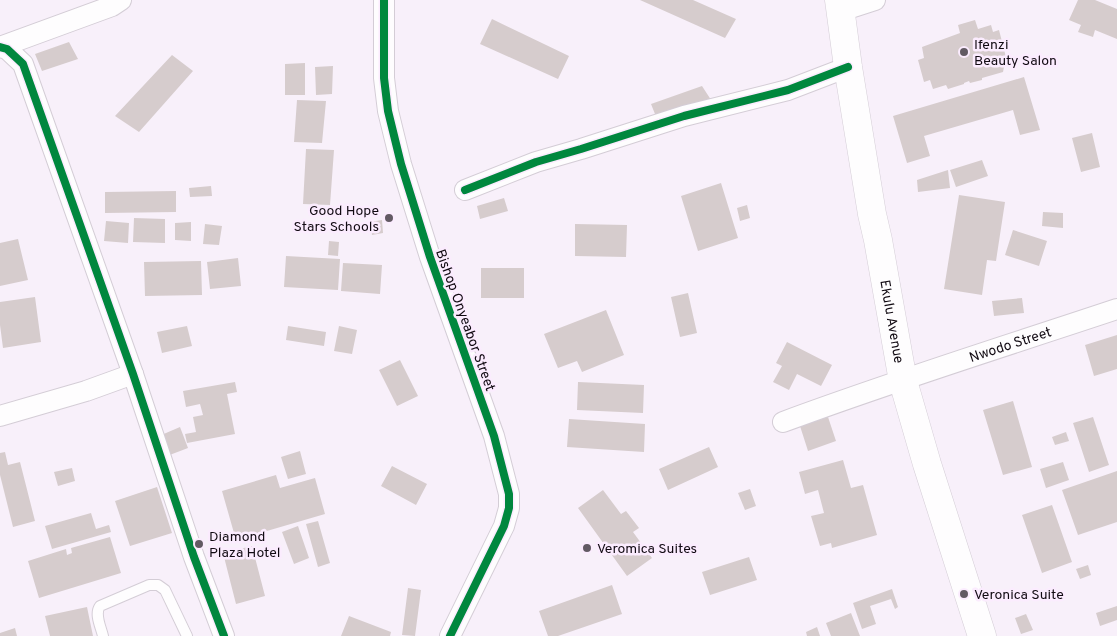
<svg xmlns="http://www.w3.org/2000/svg" width="1117" height="636" viewBox="0 0 1117 636" font-family="Overpass,sans-serif">
<rect width="100%" height="100%" fill="#f8f0fa"/>
<path fill="#d6cccd" d="M640,0H693L736,19L725,38Z
M1078,0H1095L1117,9V39L1095,30L1093,37L1078,32L1081,25L1069,20Z
M492,19L569,56L558,79L480,44Z
M975,20L978,29L991,25L993,32L999,30L1008,65L1004,67L1003,72L982,78V80L970,83L969,81L964,83V84L948,89L946,85L933,89L930,80L924,82L918,60L924,58L922,47L960,33L958,25Z
M69,42L78,59L42,71L35,54Z
M172,55L193,71L139,132L115,116Z
M305,63V95H285V64Z
M333,66L332,94L316,95L315,67Z
M1024,77L1040,130L1020,135L1013,110L924,136L930,156L907,163L893,116Z
M702,86L713,103L657,119L651,104Z
M297,100L326,101L322,143L294,142Z
M1092,133L1100,167L1081,172L1072,138Z
M306,149L334,150L330,205L303,204Z
M982,160L988,176L956,187L950,170Z
M948,170L950,188L918,192L917,180Z
M721,183L738,238L698,251L681,196Z
M211,186L212,196L190,197L189,188Z
M176,191V212L105,213V192Z
M959,195L1005,202L996,261L987,260L982,295L944,289Z
M504,198L508,211L480,219L477,206Z
M747,205L750,218L740,221L737,208Z
M1043,212L1063,213V228L1042,226Z
M134,218L165,219V243L133,242Z
M382,220L383,233L372,235L370,222Z
M106,221L129,223L128,243L104,241Z
M191,222V241L175,240V223Z
M205,224L222,226L219,245L203,244Z
M575,224L627,225L626,257L575,256Z
M1013,230L1047,241L1039,266L1005,255Z
M18,239L28,280L0,286V243Z
M329,241L339,242L338,256L328,255Z
M286,256L340,259L338,290L284,287Z
M238,258L241,286L210,289L207,262Z
M201,261L202,295L145,296L144,262Z
M343,263L382,265L380,294L341,291Z
M481,268H524V298H481Z
M688,293L697,333L680,337L671,297Z
M35,297L41,342L3,348L0,325V302Z
M1022,298L1024,313L994,316L992,301Z
M606,310L624,355L582,372L577,361L558,368L544,334Z
M187,326L192,346L162,353L157,332Z
M288,326L326,332L324,346L286,340Z
M339,326L357,330L352,354L334,351Z
M1117,335V369L1094,376L1085,345Z
M787,342L832,365L821,386L797,374L789,390L773,382L782,366L776,363Z
M400,360L418,396L397,406L379,370Z
M235,382L237,392L227,394L235,434L187,443L185,434L196,432L193,417L203,415L200,404L186,407L183,391Z
M578,382L644,385L643,413L577,410Z
M1013,401L1032,467L1003,475L983,410Z
M828,417L836,441L808,451L800,426Z
M1093,417L1109,465L1089,472L1073,423Z
M569,419L645,424L644,452L567,447Z
M180,427L188,448L167,456L159,436Z
M1066,432L1069,441L1055,445L1052,437Z
M709,447L718,467L668,490L659,469Z
M300,451L306,474L288,479L281,457Z
M5,452L8,465L20,462L35,521L13,527L0,475V453Z
M843,460L851,488L863,485L877,535L832,548L831,543L820,546L811,516L824,513L818,490L805,494L799,472Z
M1063,462L1069,480L1046,488L1040,469Z
M392,466L427,484L416,505L381,486Z
M72,468L75,481L58,486L54,472Z
M1117,471V522L1078,535L1062,490Z
M276,475L280,488L315,478L325,514L236,540L222,491Z
M157,487L172,533L130,546L115,501Z
M750,489L756,506L745,510L738,493Z
M603,490L621,514L626,511L639,528L633,532L652,558L627,576L578,508Z
M1052,505L1072,562L1042,573L1022,515Z
M91,513L96,529L109,525L111,532L52,549L45,526Z
M318,521L330,563L318,567L306,524Z
M298,526L309,558L294,564L282,532Z
M110,537L121,573L39,598L28,561L66,549L67,555L72,553L71,548Z
M252,546L265,596L236,604L223,553Z
M749,557L757,580L710,595L702,572Z
M1088,565L1091,575L1080,579L1076,569Z
M612,585L622,614L558,636H548L539,611Z
M408,588L421,590L415,636L402,635Z
M892,589L898,607L895,609L891,599L870,606L876,624L862,629L853,603Z
M1117,606V620L1100,626L1096,613Z
M87,607L93,636H50L45,616Z
M851,613L860,636H831L826,623Z
M1026,614L1033,630L1021,634L1015,618Z
M349,616L391,632L390,636H341Z
M817,627L820,636H807L806,632Z
M15,628L17,636H0V633Z"/>
<g fill="none" stroke-linecap="round" stroke-linejoin="round">
<defs>
<path id="lane" d="M103,636C101,627 94,614 100,606L149,585H158L165,590L187,636"/>
<g id="street">
<path d="M384,0V78L388,111L401,164L430,257L494,436L509,494V508L504,526L450,636"/>
<path d="M841,11L875,0"/>
<path d="M0,47L7,49L23,64L133,374L194,557L224,636"/>
<path d="M0,47L112,6L121,0"/>
<path d="M465,190L536,162L581,149L684,116L788,90L848,67"/>
<path d="M0,416L86,391L133,374"/>
<path id="s1" d="M783,422C893,381 1006,346 1117,309"/>
</g>
<g id="secondary">
<path id="s2" d="M839,0L848,67L872,214L878,240L903,381L927,464L982,636"/>
</g>
</defs>
<use href="#lane" stroke="#d4cdd6" stroke-width="12"/>
<use href="#street" stroke="#d4cdd6" stroke-width="22"/>
<use href="#secondary" stroke="#d4cdd6" stroke-width="29"/>
<use href="#lane" stroke="#fefdfe" stroke-width="10"/>
<use href="#street" stroke="#fefdfe" stroke-width="20"/>
<use href="#secondary" stroke="#fefdfe" stroke-width="28"/>
<defs>
<path id="cycleway" d="M384,0V78L388,111L401,164L430,257L494,436L509,494V508L504,526L450,636
M0,47L7,49L23,64L133,374L194,557L224,636
M465,190L536,162L581,149L684,116L788,90L848,67"/>
</defs>
<use href="#cycleway" stroke="#fbecfe" stroke-width="11"/>
<use href="#cycleway" stroke="#00873e" stroke-width="8"/>
</g>
<g fill="#625a63" stroke="#fbecfe" stroke-width="2">
<circle cx="964" cy="52" r="5"/>
<circle cx="389" cy="218" r="5"/>
<circle cx="199" cy="544" r="5"/>
<circle cx="587" cy="548" r="5"/>
<circle cx="964" cy="594" r="5"/>
</g>
<g text-anchor="middle" stroke-width="5" stroke-linejoin="round" paint-order="stroke">
<g font-size="14" fill="#110a12" stroke="#fbecfe" text-anchor="start">
<text x="974" y="49">Ifenzi<tspan x="974" dy="16">Beauty Salon</tspan></text>
<text x="379" y="215" text-anchor="end">Good Hope<tspan x="379" dy="16">Stars Schools</tspan></text>
<text x="209" y="541">Diamond<tspan x="209" dy="16">Plaza Hotel</tspan></text>
<text x="597" y="553">Veromica Suites</text>
<text x="974" y="599">Veronica Suite</text>
</g>
<g font-size="14" fill="#110a12" stroke="#fbecfe">
<text transform="translate(466 320) rotate(70)" y="5">Bishop Onyeabor Street</text>
<text dy="5" stroke="none"><textPath href="#s2" startOffset="326">Ekulu Avenue</textPath></text>
<text dy="5" stroke="none"><textPath href="#s1" startOffset="240">Nwodo Street</textPath></text>
</g>
</g>
</svg>
